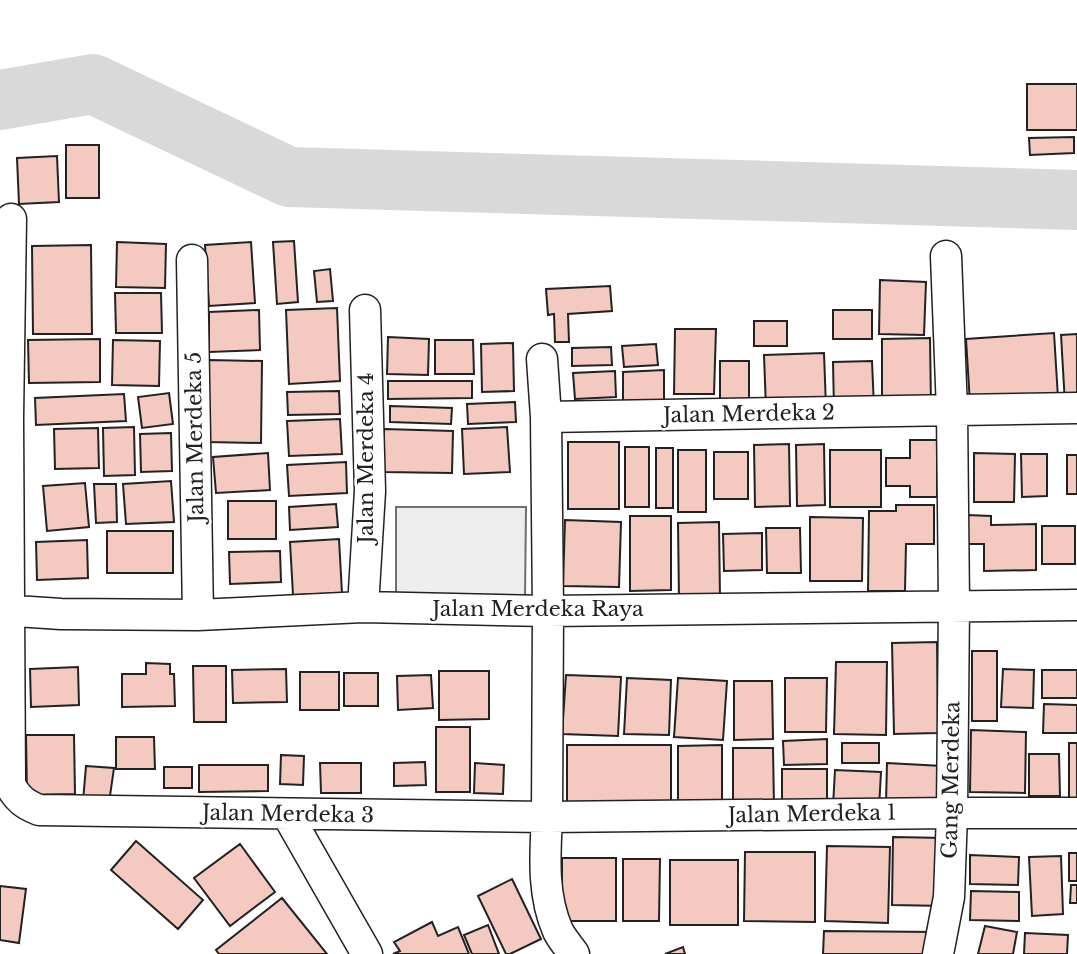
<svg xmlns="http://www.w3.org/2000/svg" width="1077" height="954" viewBox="0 0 1077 954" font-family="'Libre Baskerville',serif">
<rect width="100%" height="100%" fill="#fff"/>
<path fill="#eee" stroke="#6f6f6f" stroke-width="2" d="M396,507H526L525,599L396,600Z"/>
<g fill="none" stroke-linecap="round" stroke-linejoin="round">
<path stroke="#d9d9d9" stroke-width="60" d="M0,100L93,84L289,177L1077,200"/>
</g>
<path fill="#f3c9c0" stroke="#222" stroke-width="2" d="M1027,84H1077V130H1027Z
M1074,137V153L1030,155L1029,138Z
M66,145H99V198H66Z
M57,156L59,202L19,204L17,158Z
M294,241L298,302L277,304L273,242Z
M117,242L166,244L165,288L116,287Z
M251,242L255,303L209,306L205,245Z
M91,245L92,334H33L32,246Z
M330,269L333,301L317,302L314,271Z
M880,280L926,282L924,335L879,334Z
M610,286L612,311L568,314L569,342H555L554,314L548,315L546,289Z
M115,293H161L162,333H116Z
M337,308L340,381L289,384L286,310Z
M259,310L260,350L209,352V312Z
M833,310H872V339H833Z
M754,321H787V346H754Z
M675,329H716L714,394H674Z
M1054,333L1058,398L970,404L966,339Z
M1077,334V403L1065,404L1061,335Z
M388,337L429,339L428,375L387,374Z
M930,338L931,406H882V339Z
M100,339V382L29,383L28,340Z
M113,340L160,341L159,386L112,385Z
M435,340H473L474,374H435Z
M513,343L514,391L482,392L481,344Z
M656,344L658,365L624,367L622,346Z
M611,347L612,365L572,366V348Z
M824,353L826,407L766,409L764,355Z
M209,360L262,361L261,443L207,442Z
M720,361H749V400H720Z
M872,361L874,407L834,409L833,362Z
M664,370V404L623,405V372Z
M615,371L616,397L575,399L573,373Z
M388,381H472V398L388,399Z
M339,391L340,414L288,415L287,392Z
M169,393L173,424L142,428L138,397Z
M124,394L126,421L36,425L35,398Z
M515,402L516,422L468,424L467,404Z
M390,406L452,408L451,424L390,422Z
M340,419L342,454L289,456L287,421Z
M134,427L135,475L104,476L103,428Z
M507,427L510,472L464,474L462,429Z
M98,428L99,468L55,469L54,429Z
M384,429L453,431L452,473L383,472Z
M171,433L172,471L141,472L140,434Z
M910,440H937V497H910V486H886V458H910Z
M568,442H619V509H568Z
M789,444L790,506L755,507L754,445Z
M824,444L825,505L797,506L796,445Z
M625,447H649V507H625Z
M656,448H673V508H656Z
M678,450H706V512H678Z
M830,450H881V507H830Z
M714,452H748V499H714Z
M268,453L270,490L216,493L213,457Z
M974,453L1015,454L1014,502H974Z
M1021,454H1047V496L1022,497Z
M1067,455H1077V494H1067Z
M346,462L347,493L289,496L287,465Z
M171,481L174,522L126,524L123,484Z
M85,483L89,527L47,531L43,486Z
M94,484H116L117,522L96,523Z
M228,501H276V539H228Z
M336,504L338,527L290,530L289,507Z
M896,505H934V544H906L905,591H868L869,511H896Z
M967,515L991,516V525L1036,524V570L984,571V544H966Z
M630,516H671V590L630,591Z
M810,517L863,518L862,581H810Z
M565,520L621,522L619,587L563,586Z
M719,522L720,600L679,601L678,523Z
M1042,526H1075V564H1042Z
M766,528H800L801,573H767Z
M107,531H173V573H107Z
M762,533V570L724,571L723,534Z
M339,539L342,593L293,595L290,542Z
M87,540L88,578L37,580L36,542Z
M280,551L281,582L230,584L229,552Z
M937,642L938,733L894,734L892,643Z
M972,651H997V721H972Z
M836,662H887L886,735L834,734Z
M146,663L170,664V674H174L175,706L122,707V674H146Z
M193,666H226V722H194Z
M78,667L79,705L31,707L30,669Z
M286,669L287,702L233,703L232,670Z
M1003,669L1034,670L1033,708L1001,707Z
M1042,670H1077V698H1042Z
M439,671H489V719L439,720Z
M300,672H339V710H300Z
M344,673H378V706H344Z
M431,675L433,708L398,710L397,676Z
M566,675L621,677L618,736L562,734Z
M627,678L671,680L669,735L624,734Z
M678,678L727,681L723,740L674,737Z
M785,678H827L826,732H785Z
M734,681H772L773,739L734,740Z
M1044,704L1077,705V733H1043Z
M436,727H470V792H436Z
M971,730L1026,732L1025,793L970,792Z
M26,735H74L75,794L27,795Z
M116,737H154L155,769H116Z
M827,739V764L784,765L783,741Z
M842,743H879V763H842Z
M1069,743H1077V800H1069Z
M567,745H671V809H567Z
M722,745V809H678V746Z
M733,748H773L774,806H733Z
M1029,754H1059L1060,796H1029Z
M281,755L304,756L303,785L280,784Z
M425,762L426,785L394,786V763Z
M320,763H361V793H321Z
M475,763L504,765L503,794L474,793Z
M887,763L942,766L941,805L886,803Z
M199,765H268V791L199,792Z
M86,766L114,768L110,796L83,801Z
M164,767H192V788H164Z
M782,769H827V801H782Z
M835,770L881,772L879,808L833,806Z
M893,837L946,838L945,906L892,905Z
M136,841L203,900L178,929L111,870Z
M240,844L275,892L230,926L194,878Z
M827,846L890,847L888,923L825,921Z
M745,852H815V922L744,921Z
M1069,853H1077V881H1069Z
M970,855L1019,857L1018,885L970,884Z
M1061,856L1063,914L1032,916L1029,857Z
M562,858H616V921H562Z
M623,859H660L659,921H623Z
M670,860H738V925H670Z
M512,879L541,939L510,954H506L478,896Z
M1071,885H1077V903H1070Z
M0,886L26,889L19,943L0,940Z
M971,891L1019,892V921L970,920Z
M282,898L327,954H219L216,950Z
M432,922L438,936L458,927L469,954H393L400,951L394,942Z
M488,925L499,954H472L464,935Z
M985,926L1017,932L1013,954H978Z
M824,931L937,932L931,954H823Z
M1025,933L1068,935L1067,954H1024Z
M683,947L685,954H665Z"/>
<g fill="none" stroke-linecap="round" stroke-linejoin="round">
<defs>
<path id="minor" d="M11,219L8,418L10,785C18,799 24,804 39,810L547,817L548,611L546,417L542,359
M192,260L198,615
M546,417L1077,408
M363,607L370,491L365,310
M0,610L61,614L198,615L363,607L548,611L1077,605
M287,814L367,954
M574,954C569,947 562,939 558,931C542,895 545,855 547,817L952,813H1077
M938,954L949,897L952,813L954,605L952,411L946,256"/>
</defs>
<use href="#minor" stroke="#222" stroke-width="33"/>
<use href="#minor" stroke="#fff" stroke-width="30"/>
</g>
<g text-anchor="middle" stroke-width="5" stroke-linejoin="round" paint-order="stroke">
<g font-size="21" fill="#222" stroke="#fff">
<text transform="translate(749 414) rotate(-1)" y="7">Jalan Merdeka 2</text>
<text transform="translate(195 437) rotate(-91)" y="7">Jalan Merdeka 5</text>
<text transform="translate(366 458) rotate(-90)" y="7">Jalan Merdeka 4</text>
<text x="538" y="616">Jalan Merdeka Raya</text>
<text transform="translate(951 780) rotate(-89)" y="7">Gang Merdeka</text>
<text transform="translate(288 814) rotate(1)" y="7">Jalan Merdeka 3</text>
<text transform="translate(812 814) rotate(-1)" y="7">Jalan Merdeka 1</text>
</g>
</g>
</svg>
